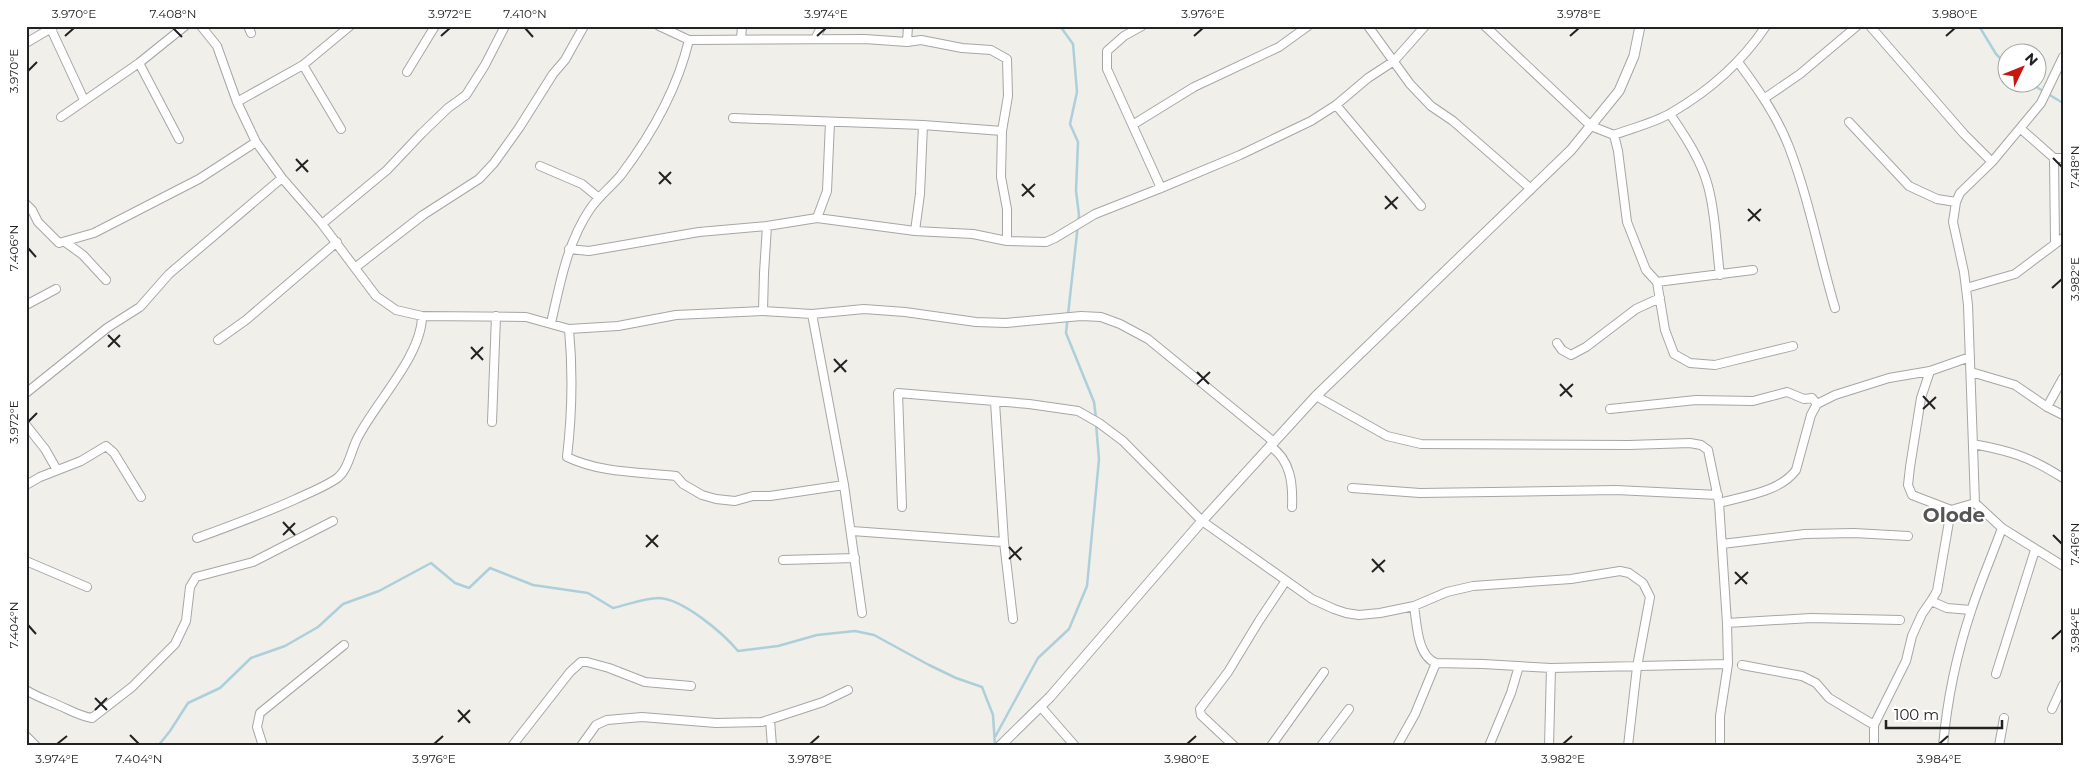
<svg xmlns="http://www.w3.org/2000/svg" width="2089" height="772" viewBox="0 0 2089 772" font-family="Montserrat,sans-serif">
<rect width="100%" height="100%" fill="#f1efe9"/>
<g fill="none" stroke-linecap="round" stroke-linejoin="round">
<path stroke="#adcfdb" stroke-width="2.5" d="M1060,26L1073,44L1077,92L1070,124L1078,142L1076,191L1079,215L1066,333L1094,402L1096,418
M1979,26L1996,54L2006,64
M2028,82L2063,103
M995,737L1038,658L1069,629L1087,586L1099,459L1096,424
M158,746L170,731L188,703L220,688L251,658L285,646L318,627L343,604L379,591L431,563L455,583L469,588L490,568L533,585L588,593L613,608C627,605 644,598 659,598C683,599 723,633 738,651L778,646L817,635L855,631L874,635L929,665L956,678L982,687L993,715L995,746"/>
<defs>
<path id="minor" d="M201,26L217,46L237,102L256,142L282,178L322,224L376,296L396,310L422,316L526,317L569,329L618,326L676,315L763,311L812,314L864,309L905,312L976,322L1006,323L1081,316L1101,317L1120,324L1148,339L1274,442
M248,26L251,33
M659,26L689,40L865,39L907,42L921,40L962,48L991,50L1007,59L1008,96L1002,131L1001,177L1007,209V241
M1142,26L1124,36L1107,51V69L1161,188
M1368,26L1410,84L1431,106L1453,121L1531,189
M1485,26L1591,126L1614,135L1618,151L1627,222L1646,270L1657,282L1665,330L1674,354L1690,363L1715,365L1793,346
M1870,26L1964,134L1992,162
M51,29L84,100
M741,39L742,26
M815,39L822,26
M907,42L908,26
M26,43L53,27
M2063,57L2041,103L1992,162L1960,193L1956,202L1953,222L1964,272L1968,305L1975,503L2002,528L2063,566
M1738,62C1758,89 1777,116 1789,147C1809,199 1819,254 1835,308
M139,63L179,139
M303,65L341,129
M407,72L435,26
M1765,98L1800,74L1857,26
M237,102L303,65L350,26
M1336,105L1421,206
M1670,114C1685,136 1701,160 1708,186C1716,215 1716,245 1720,275
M61,117L139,63L185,26
M733,118L923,125L1002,131
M1849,122L1909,186L1937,199L1956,202
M1134,124L1194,87L1279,47L1308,26
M2021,129L2054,158H2063
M1614,135C1632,128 1654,123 1671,113C1709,91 1742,62 1766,26
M2054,158L2055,242
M540,166L582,184L599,198
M26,204L32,210L38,222L59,243L94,233L199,179L256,142
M817,218L827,191L830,122
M322,224L387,170L422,133L448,108L466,95L485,65L505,26
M915,231L920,194L923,125
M65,242L83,255L106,280
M569,249L589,251L699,232L767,226L817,218L915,231L973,234L1007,241L1046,242L1055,238L1095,214L1161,188L1240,155L1311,121L1336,105L1368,78L1394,61L1425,26
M356,267L423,215L479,179L494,163L519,128L553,74L565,60L584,26
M1657,282L1753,270
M1966,288L2015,274L2063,238
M26,305L56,289
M763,311L764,273L767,226
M812,314L844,485L862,613
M551,323C560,284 567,243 590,209C599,196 611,187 621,175C652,134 677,90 689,40
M569,329C573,372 572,415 567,457C600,473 640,472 676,476L683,484L702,495L716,499L735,501L753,496H770L844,485
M218,340L246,320L337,242
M1557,343L1562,350L1571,355L1586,347L1636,309L1660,298
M1930,371L1921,398L1910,467L1908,485L1912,495L1951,510L1975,503
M1971,372L2015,385L2047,407L2063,415
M26,393L107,328L140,307L169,274L282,178
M1316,396L1387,436L1421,444L1629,445L1690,443L1701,445L1708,450L1719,503L1727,623L1728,664L1720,716V746
M995,402L1004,542L1013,619
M2047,407L2063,378
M1610,409L1696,400L1753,401L1787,392L1804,399L1812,398L1817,404
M492,422L496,316
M26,425L45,449L57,470
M1973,444C2011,451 2030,457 2063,478
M1270,446C1291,460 1293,484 1292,507
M26,485L40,477L81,461L106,446L114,453L141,497
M1352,488L1420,493L1616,490L1718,495
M1719,503C1744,496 1780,492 1796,470L1811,415L1817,404L1835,395L1889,378L1930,371L1970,357
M902,507L898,393L1029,404L1078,411L1099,423L1123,441L1202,521L1312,599L1334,609L1346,613L1359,615L1380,613L1414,606L1447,592L1473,586L1571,579L1620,571L1629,573L1643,583L1650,597L1637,667L1628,746
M1951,510L1937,591L1931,601L1947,608L1971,610
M852,531L1004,542
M197,538C230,526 263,514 296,499C309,493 324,487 336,479C348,471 351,451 357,439C374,404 422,356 422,316
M1722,544L1805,534L1854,533L1908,536
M783,560L855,558
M26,561L87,587
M1414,606C1417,624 1417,656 1436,663L1483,664L1551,668L1728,664
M1727,623L1811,618L1900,620
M1742,665L1802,676L1816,683L1829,698L1874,725
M1996,674L2035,550
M26,690C37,697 47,700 58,705C70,710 79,716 92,718L132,687L175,644L186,621L190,587L196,577L253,562L333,521
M1041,707L1075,746
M2052,709L2063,685
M770,720L772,746
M26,736L36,746
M263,746L257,727L260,713L344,645
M512,746L570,672L581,662H587L609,668L645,682L691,686
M581,746L596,725L607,720L642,717L716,723L762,722L823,702L848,690
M1234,746L1201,715L1200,709L1228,672L1259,621L1285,582
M1271,746L1324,672
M1321,746L1349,709
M1397,746L1415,714L1436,663
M1489,746L1511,693L1519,666
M1549,746L1551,668
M1874,746V725L1906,661L1912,636L1922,614L1931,601
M1943,746C1947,701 1957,653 1971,611C1980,583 1992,556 2002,528
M1999,746L2004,718"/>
<path id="tertiary" d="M1000,746L1050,697L1202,521L1316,396L1571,150L1619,91L1634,56L1640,26"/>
</defs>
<use href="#minor" stroke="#a6a6a6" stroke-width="10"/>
<use href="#tertiary" stroke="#a6a6a6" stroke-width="11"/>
<use href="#minor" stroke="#fff" stroke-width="8"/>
<use href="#tertiary" stroke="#fff" stroke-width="9"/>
</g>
<path fill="none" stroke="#222" stroke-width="2" d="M173,28L182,37M525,28L533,37M65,36L74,28M441,36L450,28M817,36L826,28M1194,36L1203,28M1570,36L1579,28M1946,36L1955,28M28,71L37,62M2053,158L2062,167M296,159L308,172M296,171L308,160M659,172L671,184M659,184L671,172M1022,184L1034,197M1022,196L1035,184M1385,196L1397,209M1385,209L1398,197M1748,209L1760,221M1748,221L1761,209M28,248L36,257M2052,288L2062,279M108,335L120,347M108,347L120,335M471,347L483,360M471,359L483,347M834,359L846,372M834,372L847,360M1197,372L1209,384M1197,384L1210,372M1560,384L1572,397M1560,396L1573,384M1923,396L1935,409M1923,409L1936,397M28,422L37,413M283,522L295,535M283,535L295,523M646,535L658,547M2053,535L2062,544M646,547L658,535M1009,547L1021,560M1009,559L1022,547M1372,559L1384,572M1372,572L1385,560M1735,572L1747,584M1735,584L1748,572M28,625L36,634M2052,639L2062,630M95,698L107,710M95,710L107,698M458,710L470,723M458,722L470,710M130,735L139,744M57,744L67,736M434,744L443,736M810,744L819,736M1187,744L1196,736M1563,744L1572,736M1939,744L1948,736"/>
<g text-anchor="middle" stroke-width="4" stroke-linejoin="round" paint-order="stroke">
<g font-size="20" font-weight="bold" fill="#555" stroke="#fff">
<text x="1954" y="522">Olode</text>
</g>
</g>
<rect width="2089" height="772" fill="none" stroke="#ffffff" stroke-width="55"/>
<g transform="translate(2022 68) rotate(47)"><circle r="24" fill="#ffffff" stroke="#a7a7a7"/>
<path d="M0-4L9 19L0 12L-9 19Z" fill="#c6180e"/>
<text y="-8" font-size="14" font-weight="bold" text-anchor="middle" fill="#222222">N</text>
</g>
<path d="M1886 720v8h116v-8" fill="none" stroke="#222222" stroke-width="2.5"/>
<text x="1894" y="720" font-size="15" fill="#222222" stroke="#ffffff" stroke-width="4" paint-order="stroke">100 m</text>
<rect x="28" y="28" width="2034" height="716" fill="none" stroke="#222" stroke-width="2"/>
<g font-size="12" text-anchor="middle" fill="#222">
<text x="74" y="18">3.970°E</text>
<text x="173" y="18">7.408°N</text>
<text x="450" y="18">3.972°E</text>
<text x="525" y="18">7.410°N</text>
<text x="826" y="18">3.974°E</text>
<text x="1203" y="18">3.976°E</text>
<text x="1579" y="18">3.978°E</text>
<text x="1955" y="18">3.980°E</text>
<text transform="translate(14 71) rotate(-90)" y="4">3.970°E</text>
<text transform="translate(2075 167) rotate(-90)" y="4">7.418°N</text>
<text transform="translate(14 248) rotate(-90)" y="4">7.406°N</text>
<text transform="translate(2075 279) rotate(-90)" y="4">3.982°E</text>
<text transform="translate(14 422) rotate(-90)" y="4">3.972°E</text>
<text transform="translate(2075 544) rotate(-90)" y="4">7.416°N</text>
<text transform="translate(14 625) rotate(-90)" y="4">7.404°N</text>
<text transform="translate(2075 630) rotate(-90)" y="4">3.984°E</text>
<text x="57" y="763">3.974°E</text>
<text x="139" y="763">7.404°N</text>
<text x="434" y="763">3.976°E</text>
<text x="810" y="763">3.978°E</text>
<text x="1187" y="763">3.980°E</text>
<text x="1563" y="763">3.982°E</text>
<text x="1939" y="763">3.984°E</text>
</g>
</svg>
